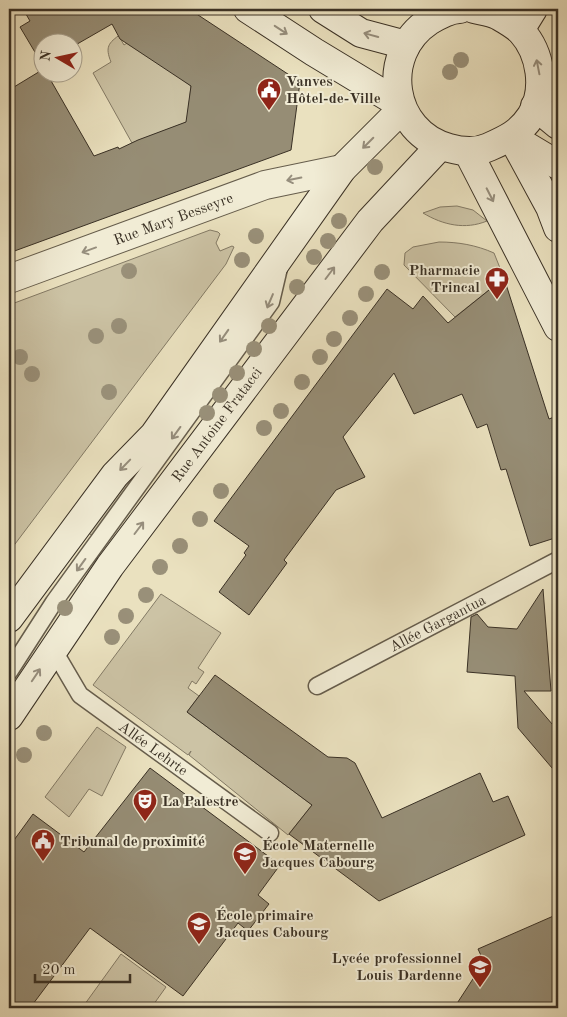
<svg xmlns="http://www.w3.org/2000/svg" width="567" height="1017" viewBox="0 0 567 1017" font-family="'Old Standard TT',serif">
<rect width="100%" height="100%" fill="#eae1bf"/>
<filter id="stains"><feTurbulence type="fractalNoise" baseFrequency=".004" numOctaves="4"/><feColorMatrix values="0 0 0 0 .2 0 0 0 0 .09 0 0 0 0 .02 0 0 0 .5 -.17"/></filter>
<radialGradient id="worn" r=".72"><stop offset=".6" stop-color="#630" stop-opacity="0"/><stop offset="1" stop-color="#630" stop-opacity=".3"/></radialGradient>
<path fill="#ccc3a5" stroke="#837a65" d="M121,34L120,38L124,45L130,41L191,86L187,122L132,143L93,73L111,62C105,47 108,43 121,34Z
M457,206L473,210L487,221C465,230 443,225 423,213L440,207Z
M210,230L218,232L220,234L216,243L220,251L232,246L234,247L226,264L9,552V305Z
M439,242C458,242 476,245 494,253L504,278L455,317L404,265L405,253L413,247Z
M160,442L93,536L84,530Z
M161,594L221,633L198,668L204,672L196,684L192,681L188,688L199,696L187,712L312,805L288,835L189,755L191,751L188,755L93,685Z
M97,727L126,747L102,796L89,789L69,817L45,797Z
M121,954L166,987L151,1008H82Z"/>
<path fill="#968d75" stroke="#3a3125" d="M23,9H189L300,82L291,150L9,253V90L42,70V72H46L94,156L118,147L119,149L138,140L186,122L191,86L120,39L112,24L72,47V42H42V64L20,27L30,21Z
M504,278L549,419L554,417L558,432V537L530,546L506,469L501,470L487,424L477,428L462,394L414,414L394,373L343,437L365,477L336,490L284,560L287,563L249,615L219,592L246,555L244,553L249,546L214,521L387,289L413,309L423,296L448,323Z
M543,589L551,691H524L558,731V775L518,728L515,676L467,672L471,617L477,614L488,627L517,629Z
M215,675L328,757L347,758L355,763L382,818L480,773L493,802L508,796L525,835L379,901L289,834L312,805L187,712Z
M150,768L280,865L258,895L269,904L248,931L238,923L183,996L90,928L30,1008H9V847L33,814L84,852Z
M558,914V1008H454L484,962L478,949Z"/>
<g fill="none" stroke-linecap="round" stroke-linejoin="round">
<defs>
<g id="lane">
<path id="s1" d="M53,649L80,695L270,833"/>
<path d="M9,672L54,602L271,302L279,268"/>
<path id="s2" d="M317,686L558,560"/>
</g>
<g id="street">
<path id="s3" d="M9,279L265,185L342,169"/>
</g>
<g id="secondary">
<path d="M248,9L314,52L400,104"/>
<path d="M323,9L361,33L406,45"/>
<path d="M460,9C449,9 439,15 429,21C379,54 390,132 449,148C463,152 476,153 489,147C507,139 520,133 531,116C547,90 541,53 521,31C515,25 506,20 499,16C492,12 482,11 474,9"/>
<path d="M520,30L533,9"/>
<path d="M535,106L558,125"/>
<path d="M512,137L550,207L558,228"/>
<path d="M513,138L558,165"/>
<path d="M468,152L558,327"/>
<path d="M9,618L115,475L154,435L342,169L402,109"/>
<path id="s4" d="M9,716L110,566L370,221L440,146"/>
</g>
</defs>
<use href="#lane" stroke="#665d4c" stroke-width="19"/>
<use href="#street" stroke="#665d4c" stroke-width="30"/>
<use href="#secondary" stroke="#3a3125" stroke-width="30"/>
<use href="#lane" stroke="#f1ecd5" stroke-width="16"/>
<use href="#street" stroke="#f1ecd5" stroke-width="28"/>
<use href="#secondary" stroke="#f1ecd5" stroke-width="28"/>
</g>
<g fill="#999079">
<circle cx="461" cy="60" r="8"/>
<circle cx="450" cy="72" r="8"/>
<circle cx="375" cy="167" r="8"/>
<circle cx="339" cy="221" r="8"/>
<circle cx="256" cy="236" r="8"/>
<circle cx="328" cy="241" r="8"/>
<circle cx="314" cy="257" r="8"/>
<circle cx="242" cy="260" r="8"/>
<circle cx="129" cy="271" r="8"/>
<circle cx="382" cy="272" r="8"/>
<circle cx="297" cy="287" r="8"/>
<circle cx="366" cy="294" r="8"/>
<circle cx="350" cy="318" r="8"/>
<circle cx="119" cy="326" r="8"/>
<circle cx="269" cy="326" r="8"/>
<circle cx="96" cy="336" r="8"/>
<circle cx="334" cy="339" r="8"/>
<circle cx="254" cy="349" r="8"/>
<circle cx="20" cy="357" r="8"/>
<circle cx="320" cy="357" r="8"/>
<circle cx="237" cy="373" r="8"/>
<circle cx="32" cy="374" r="8"/>
<circle cx="302" cy="382" r="8"/>
<circle cx="109" cy="392" r="8"/>
<circle cx="220" cy="395" r="8"/>
<circle cx="281" cy="411" r="8"/>
<circle cx="207" cy="413" r="8"/>
<circle cx="264" cy="428" r="8"/>
<circle cx="221" cy="491" r="8"/>
<circle cx="200" cy="519" r="8"/>
<circle cx="180" cy="546" r="8"/>
<circle cx="160" cy="567" r="8"/>
<circle cx="146" cy="595" r="8"/>
<circle cx="65" cy="608" r="8"/>
<circle cx="126" cy="616" r="8"/>
<circle cx="112" cy="637" r="8"/>
<circle cx="44" cy="733" r="8"/>
<circle cx="24" cy="755" r="8"/>
</g>
<defs><path id="oneway-shaft" d="M-6 0H5M1.5-3L5.5 0L1.5 3" fill="none" stroke-width="1.6" stroke-linecap="round" stroke-linejoin="round" transform="scale(1.25)"/></defs>
<g stroke="#968e7d">
<use href="#oneway-shaft" transform="translate(281 30) rotate(33)"/>
<use href="#oneway-shaft" transform="translate(371 35) rotate(-165)"/>
<use href="#oneway-shaft" transform="translate(538 67) rotate(-101)"/>
<use href="#oneway-shaft" transform="translate(368 143) rotate(135)"/>
<use href="#oneway-shaft" transform="translate(294 179) rotate(169)"/>
<use href="#oneway-shaft" transform="translate(490 195) rotate(63)"/>
<use href="#oneway-shaft" transform="translate(89 250) rotate(160)"/>
<use href="#oneway-shaft" transform="translate(330 273) rotate(-53)"/>
<use href="#oneway-shaft" transform="translate(270 301) rotate(113)"/>
<use href="#oneway-shaft" transform="translate(224 336) rotate(125)"/>
<use href="#oneway-shaft" transform="translate(176 433) rotate(126)"/>
<use href="#oneway-shaft" transform="translate(125 465) rotate(134)"/>
<use href="#oneway-shaft" transform="translate(139 528) rotate(-53)"/>
<use href="#oneway-shaft" transform="translate(81 565) rotate(126)"/>
<use href="#oneway-shaft" transform="translate(36 675) rotate(-56)"/>
</g>
<defs>
<symbol id="civic-pin" viewBox="-11 -11 22 30"><path d="M0 17L-7.5 6A9.5 9.5 0 1 1 7.5 6Z" fill="#8f2418" stroke="#f1ecd5"/><path d="M-.6-6.5H3V-4.5H.6V-3L4-1V1h2V6H-6V1h2V-1L-.6-3ZM-1.2 2.5V6h2.4V2.5Z" fill="#fff"/></symbol>
<symbol id="pharmacy-pin" viewBox="-11 -11 22 30"><path d="M0 17L-7.5 6A9.5 9.5 0 1 1 7.5 6Z" fill="#8f2418" stroke="#f1ecd5"/><path d="M-2-6h4v4h4v4h-4v4h-4v-4h-4v-4h4Z" fill="#fff"/></symbol>
<symbol id="theatre-pin" viewBox="-11 -11 22 30"><path d="M0 17L-7.5 6A9.5 9.5 0 1 1 7.5 6Z" fill="#8f2418" stroke="#f1ecd5"/><path d="M-5-5.5Q0-4 5-5.5V0Q5 5 0 6Q-5 5-5 0ZM-3.3-2.5H-1v1.5H-3.3ZM1-2.5H3.3v1.5H1ZM-2.8 1Q0 5.5 2.8 1Z" fill="#fff"/></symbol>
<symbol id="school-pin" viewBox="-11 -11 22 30"><path d="M0 17L-7.5 6A9.5 9.5 0 1 1 7.5 6Z" fill="#8f2418" stroke="#f1ecd5"/><path d="M0-5L7-2L0 1L-7-2ZM-4 1L0 2.5L4 1V4Q0 6-4 4Z" fill="#fff"/></symbol>
</defs>
<g fill-rule="evenodd">
<use href="#civic-pin" x="255" y="76" width="28" height="38"/>
<use href="#pharmacy-pin" x="483" y="265" width="28" height="38"/>
<use href="#theatre-pin" x="131" y="787" width="28" height="38"/>
<use href="#civic-pin" x="29" y="827" width="28" height="38"/>
<use href="#school-pin" x="231" y="840" width="28" height="38"/>
<use href="#school-pin" x="185" y="910" width="28" height="38"/>
<use href="#school-pin" x="466" y="953" width="28" height="38"/>
</g>
<g text-anchor="middle" stroke-width="4" stroke-linejoin="round" paint-order="stroke">
<g font-size="15" font-weight="bold" fill="#3a3125" stroke="#f1ecd5" text-anchor="start">
<text x="286" y="86">Vanves<tspan x="286" dy="17">Hôtel-de-Ville</tspan></text>
<text x="480" y="275" text-anchor="end">Pharmacie<tspan x="480" dy="17">Trincal</tspan></text>
<text x="162" y="806">La Palestre</text>
<text x="60" y="846">Tribunal de proximité</text>
<text x="262" y="850">École Maternelle<tspan x="262" dy="17">Jacques Cabourg</tspan></text>
<text x="216" y="920">École primaire<tspan x="216" dy="17">Jacques Cabourg</tspan></text>
<text x="462" y="963" text-anchor="end">Lycée professionnel<tspan x="462" dy="17">Louis Dardenne</tspan></text>
</g>
<g font-size="15" fill="#3a3125" stroke="#f1ecd5">
<text dy="5" stroke="none"><textPath href="#s3" startOffset="175">Rue Mary Besseyre</textPath></text>
<text dy="5" stroke="none"><textPath href="#s4" startOffset="358">Rue Antoine Fratacci</textPath></text>
<text dy="5" stroke="none"><textPath href="#s2" startOffset="136">Allée Gargantua</textPath></text>
<text dy="5" stroke="none"><textPath href="#s1" startOffset="144">Allée Lehrte</textPath></text>
</g>
</g>
<rect width="567" height="1017" fill="none" stroke="#eae1bf" stroke-width="30"/>
<rect x="10" y="10" width="547" height="997" fill="none" stroke="#3a3125" stroke-width="2.5"/>
<rect x="15" y="15" width="537" height="987" fill="none" stroke="#3a3125"/>
<g transform="translate(58 58) rotate(279)"><circle r="24" fill="#f1ecd5" stroke="#a8a18f"/>
<path d="M0-4L9 19L0 12L-9 19Z" fill="#8f2418"/>
<text y="-8" font-size="14" font-weight="bold" text-anchor="middle" fill="#3a3125">N</text>
</g>
<path d="M35 974v8h95v-8" fill="none" stroke="#3a3125" stroke-width="2.5"/>
<text x="42" y="974" font-size="15" fill="#3a3125" stroke="#f1ecd5" stroke-width="4" paint-order="stroke">20 m</text>
<rect width="100%" height="100%" filter="url(#stains)"/>
<rect width="100%" height="100%" fill="url(#worn)"/>
</svg>
